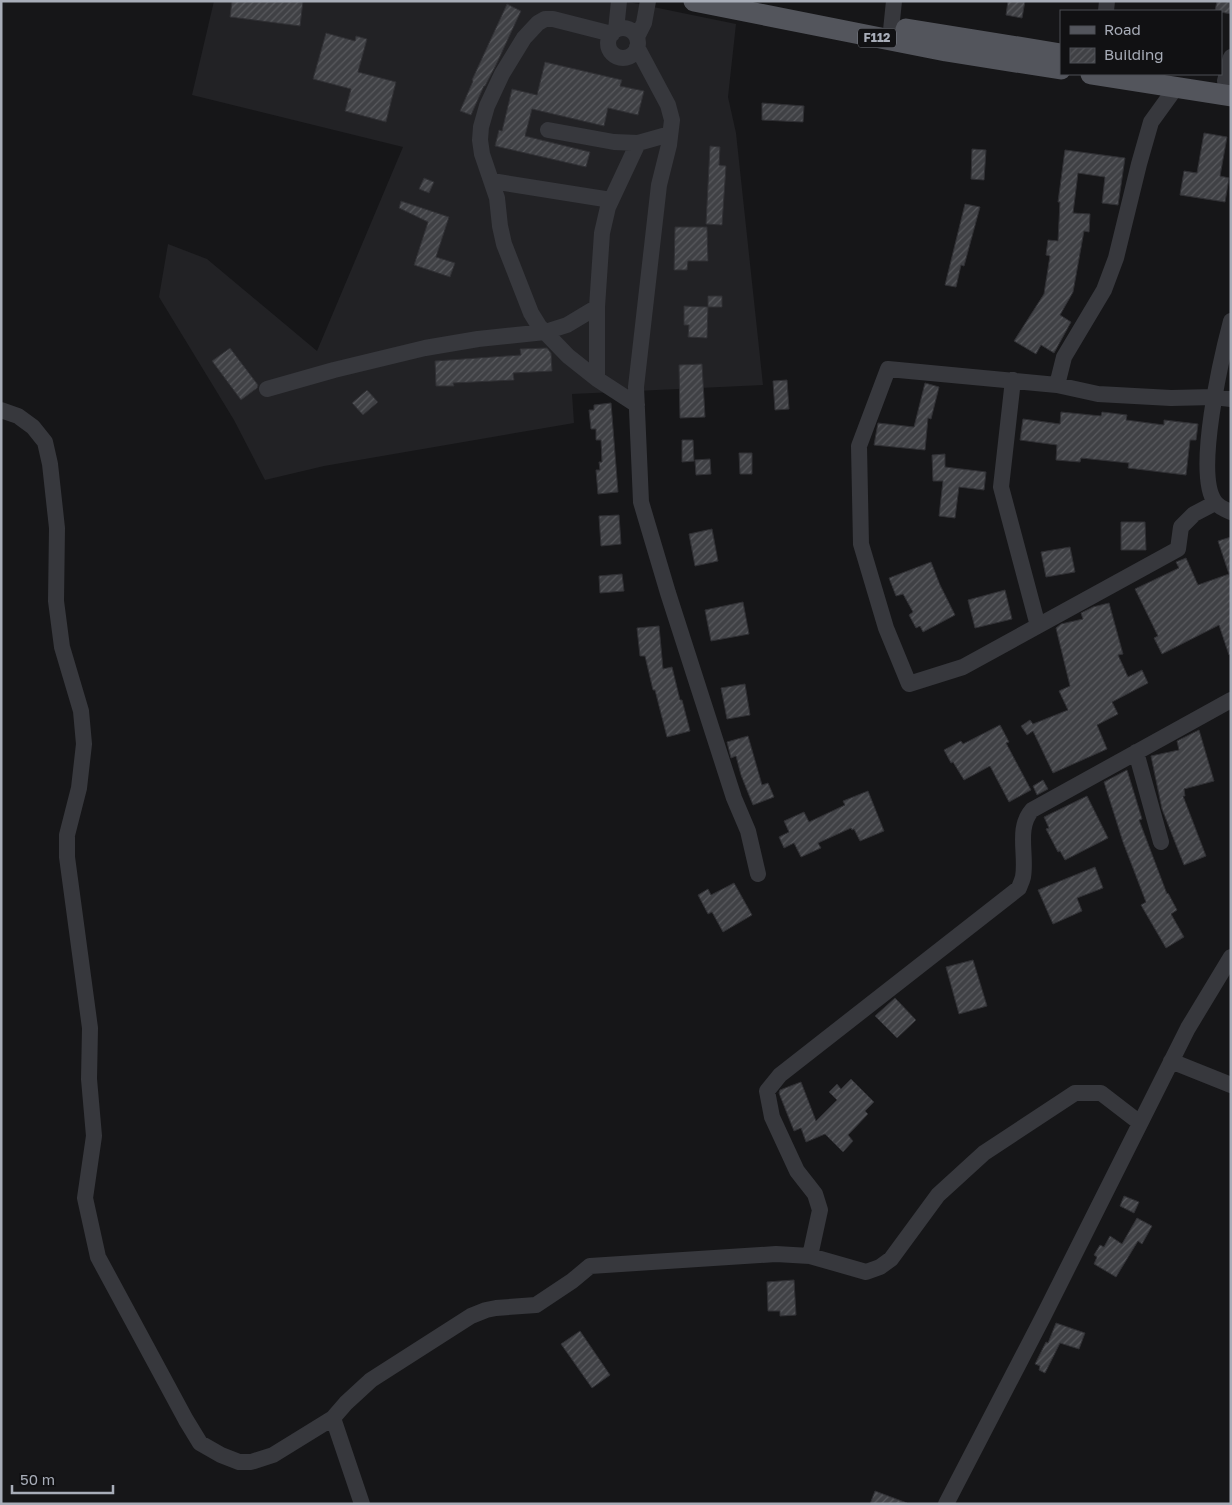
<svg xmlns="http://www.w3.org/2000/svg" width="1232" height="1505" viewBox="0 0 1232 1505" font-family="'Golos Text',sans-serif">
<defs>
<pattern id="building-hatch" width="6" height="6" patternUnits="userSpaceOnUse" patternTransform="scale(1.25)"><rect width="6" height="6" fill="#404145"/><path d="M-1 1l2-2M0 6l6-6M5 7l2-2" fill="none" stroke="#595a5e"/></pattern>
</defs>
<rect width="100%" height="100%" fill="#161618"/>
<path fill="#222225" d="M214,1H624L736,24L728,97L736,133L763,385L572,394L574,423L324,466L265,480L234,420L159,297L168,244L207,259L317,351L403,147L192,95Z"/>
<path fill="url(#building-hatch)" stroke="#303034" d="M232,1H303L300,26L230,17Z
M1008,1H1025L1022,18L1006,15Z
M1217,1H1231V14L1215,11Z
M507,4L521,11L496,65L485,86H484L471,115L460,111L473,81L472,80Z
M326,33L355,41L356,36L367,39L358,72L396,82L386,122L345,111L351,89L313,79Z
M545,62L622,80L620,86L644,91L638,115L608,108L604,126L532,109L525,136L590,152L586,167L495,146L499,130L502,131L512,89L537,95Z
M762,103L804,106L803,122L762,120Z
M1204,133L1227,137L1220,176L1229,178L1225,202L1180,195L1184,171L1197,173Z
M710,146L720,147L719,165L726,166L722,225L706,224Z
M972,149L986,150L984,180L971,179Z
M1065,150L1125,158L1118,205L1102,203L1105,177L1078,173L1073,213L1090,214L1089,232L1084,231L1073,292L1060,315L1071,322L1054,353L1041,345L1036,354L1014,341L1044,294L1050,256L1046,255L1048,240L1058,241L1060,202H1058Z
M424,178L434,182L429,193L419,189Z
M401,201L449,217L436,257L455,263L450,277L414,265L428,222L399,208Z
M965,204L980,207L964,266L961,265L956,287L945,285Z
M675,227H707L708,261H688L687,270H674Z
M708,296H722V307H708Z
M684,306L708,307L707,338L688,337L689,325H684Z
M230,348L258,385L257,388L241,400L212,361Z
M547,348L551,353L552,371L513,373L514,380L453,383L454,386H436L435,361L521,355L520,349Z
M702,364L705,417L680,418L679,365Z
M787,380L789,409L775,410L773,381Z
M925,383L939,387L931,419L928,418L925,450L874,445L878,423L914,427Z
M367,390L378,402L363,415L352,403Z
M611,403L618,492L598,494L596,470H600L599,462H602L601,440H596V429H591L589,410H594V405Z
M1061,412L1101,416L1102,412L1127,415L1126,420L1164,425V420L1198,424L1196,440H1190L1186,475L1128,468L1129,463L1081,458L1080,462L1056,460L1057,445L1020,440L1023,419L1060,424Z
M682,440H693L694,461L682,462Z
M739,453H752V474H740Z
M945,454V467L986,472L984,490L959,487L955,518L939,516L943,481H933L932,455Z
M710,459L711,474L696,475L695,460Z
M619,515L621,544L601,546L599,516Z
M1121,522H1145L1146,550H1121Z
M712,529L718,561L695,566L689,534Z
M1231,537V654L1229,655L1219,625L1162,654L1154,638L1158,636L1135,589L1179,568L1176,562L1186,558L1198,585L1229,574L1218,541Z
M1070,547L1075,572L1046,577L1041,552Z
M931,562L940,585L955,615L923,632L920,626L916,628L909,615L913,612L903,594L896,596L889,578Z
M622,574L624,591L600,593L599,576Z
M1005,590L1012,619L975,628L968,600Z
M743,602L749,634L711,641L705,610Z
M1109,603L1123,654L1118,655L1128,677L1142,670L1148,683L1112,702L1118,714L1097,725L1107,749L1053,773L1033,731L1027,735L1021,726L1030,720L1033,724L1068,710L1059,691L1070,686L1056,628L1061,624L1083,619L1081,613L1093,607Z
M659,626L663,669L672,667L680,700H682L690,731L667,737L655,690H653L645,656H640L637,628Z
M745,684L750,715L727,719L721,688Z
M1000,725L1009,742L1006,743L1031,790L1009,802L990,766L964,780L953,762L951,763L944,750L961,741L963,744Z
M1199,730L1214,781L1184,789L1185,796H1183L1206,856L1184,865L1162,809L1151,756L1179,750L1177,741Z
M748,736L762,785L768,783L774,797L753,805L741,775L736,756L731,758L727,742Z
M1127,770L1142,819L1139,820L1167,894L1168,893L1177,910L1171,914L1184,937L1166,948L1141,905L1146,902L1123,842L1104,782Z
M1043,780L1048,789L1037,795L1033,786Z
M868,791L884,831L860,841L854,829L852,830L851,828L818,843L821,848L801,857L794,843L784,848L779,837L789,832L784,821L804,812L809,822L845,805L843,801Z
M1087,796L1108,838L1065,860L1060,851L1058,852L1046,829L1049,828L1044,817Z
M1095,867L1103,888L1077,898L1082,911L1053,924L1038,890Z
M734,883L752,915L723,932L712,912L708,914L698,895L708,889L711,895Z
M973,960L987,1006L959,1014L946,967Z
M895,998L916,1020L897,1038L875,1016Z
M851,1079L874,1102L865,1111L868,1114L848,1135L853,1141L843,1152L825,1134L806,1142L801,1128L794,1131L779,1093L780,1090L801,1082L816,1121L837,1100L829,1092L837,1084L841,1089Z
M1124,1196L1139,1202L1134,1213L1120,1206Z
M1137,1218L1152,1226L1142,1244L1138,1241L1116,1277L1094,1264L1097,1257L1094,1255L1100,1245L1104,1247L1110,1236L1122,1244Z
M794,1280L796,1315L780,1316V1311H768L767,1282Z
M1056,1323L1085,1333L1079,1349L1060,1343L1045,1373L1039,1370L1040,1366L1035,1364L1046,1342L1048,1343Z
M580,1331L610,1375L592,1388L561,1344Z
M875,1491L907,1503L906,1504H870Z"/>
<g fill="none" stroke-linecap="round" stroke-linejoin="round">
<path stroke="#37383d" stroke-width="16" d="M1106,11L1107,1
M608 43a15 15 0 1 1 30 0a15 15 0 1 1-30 0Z
M616,30L619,1
M612,34L553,19H545L538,23L524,38L502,74L487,106L481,127L480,140L482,154L497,198L500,226L504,244L531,313L539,326L568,356L597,379L637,405
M637,37L644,23L648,1
M890,40L894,1
M637,47L668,105L672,120L669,145L659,185L636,387L641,502L668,593L734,798L748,831L758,874
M1225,81L1231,57
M548,130L614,142L638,143L670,134
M492,181L611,200
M1231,321C1222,355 1194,474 1215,502C1218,506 1226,510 1231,512
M597,379V307L602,233L608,207L638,143
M1013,380L1001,487L1038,626
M1057,385L1064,357L1104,290L1116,258L1139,164L1151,122L1177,86
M267,389L334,370L425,348L478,339L545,332L567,325L597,307
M1,410L18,416L33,427L45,442L50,464L57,528L56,601L62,647L81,711L84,744L79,788L67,835V857L90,1028L89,1079L94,1136L85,1198L98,1257L186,1420L200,1443L221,1455L239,1462H251L273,1455L333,1418L346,1403L371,1380L471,1316L486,1310L496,1308L536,1305L572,1281L590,1266L776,1254L810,1256L866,1272L880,1267L891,1259L938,1195L984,1153L1075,1093H1101L1140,1123
M1215,503L1194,514L1181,527L1178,549L963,667L909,684L886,628L861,544L859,446L888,369L1057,385L1098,394L1171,398L1214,397L1231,399
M1136,752L1161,842
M1171,1061L1231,1085
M810,1256L820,1210L815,1194L797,1171L772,1117L767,1091L780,1075L1019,888C1020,885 1022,881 1023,877C1027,855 1016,828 1032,810L1231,700
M333,1418L362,1504
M946,1504L1043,1317L1188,1028L1231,957"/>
<path stroke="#53555c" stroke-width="21" d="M694,1L946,51L1061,69
M906,29L1061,54
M1091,74L1231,96"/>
</g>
<g text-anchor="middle" stroke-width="4" stroke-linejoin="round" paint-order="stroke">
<rect fill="#111113" stroke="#7b7e86" stroke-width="1" x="858" y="28.5" width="38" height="19" rx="4"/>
<g font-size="12" font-weight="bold" fill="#a8adb8">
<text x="877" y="42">F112</text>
</g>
</g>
<rect width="1232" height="1505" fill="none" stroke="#a8adb8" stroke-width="5"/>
<rect x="1060" y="10" width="162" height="65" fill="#111113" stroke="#4d4f55"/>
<rect x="1070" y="26" width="25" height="8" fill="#53555c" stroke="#4d4f55"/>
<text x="1104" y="35" font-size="15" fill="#a8adb8">Road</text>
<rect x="1070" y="48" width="25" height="15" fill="url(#building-hatch)" stroke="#4d4f55"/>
<text x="1104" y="60" font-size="15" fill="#a8adb8">Building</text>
<path d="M12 1485v8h101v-8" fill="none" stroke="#a8adb8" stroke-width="2.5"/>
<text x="20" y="1485" font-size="15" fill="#a8adb8" stroke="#111113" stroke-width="4" paint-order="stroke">50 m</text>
</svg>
